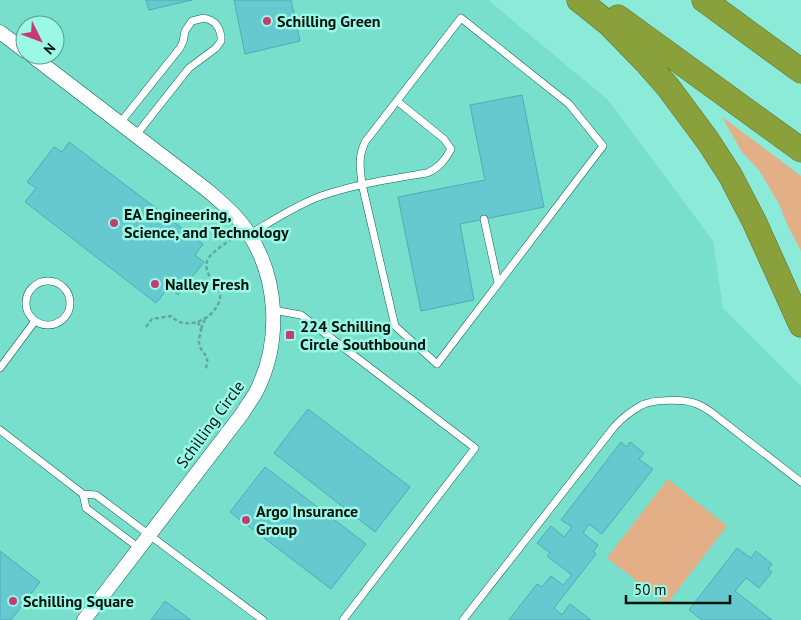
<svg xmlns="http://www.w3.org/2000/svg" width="801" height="620" viewBox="0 0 801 620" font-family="'PT Sans',sans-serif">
<rect width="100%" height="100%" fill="#8cead8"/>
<path fill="#77dfcc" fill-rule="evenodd" d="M0,0H488L608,100L713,241L723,308L801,386V620H0ZM25,25H55V55H25Z"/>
<path fill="#e3af86" d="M722,117L801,176V251L788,226L779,204L773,194L768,185L758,169L742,152Z
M668,479L727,526L667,604L607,558Z"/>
<path fill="#65c9cf" stroke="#4aafb5" d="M146,0H192L149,10Z
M234,0H291L300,41L245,54Z
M522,95L544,207L460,224L474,300L421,311L398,197L485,180L470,105Z
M69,142L203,244L195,255L204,262L178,295L169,287L156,303L25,202L36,188L27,182L54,147L62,152Z
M308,409L410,487L375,532L274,453Z
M621,442L627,447L630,442L644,453L639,459L653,469L602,534L589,524L583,533L598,545L593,552L596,554L554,608L562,615L570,604L591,620H509L537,584L542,587L551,576L563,585L572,575L547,556L550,553L537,543L551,526L564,537L572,527L561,520Z
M265,467L366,544L331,589L230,512Z
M737,548L751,558L756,551L772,564L768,569L772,572L759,588L746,578L735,591L772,620H702L689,610Z
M0,551L40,582L11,620H0Z
M165,601L191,620H151Z"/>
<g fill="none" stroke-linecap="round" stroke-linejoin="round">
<defs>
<path id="service" d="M461,18L569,104L603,146L437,364L395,326L362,184C360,167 358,158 365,142Z
M120,123L180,48L183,42L185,31L192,21L204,18L210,20L215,23L219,29L221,36V41L216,48L189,68L136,135
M484,219L498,283
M250,234C272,221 296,205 321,196C356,184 391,179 427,173C439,168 445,160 451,149L444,139L397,101
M26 303a22 22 0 1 1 44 0a22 22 0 1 1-44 0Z
M273,310L301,315L475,448L343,620
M0,368L35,321
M0,430L83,494L96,495L263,620
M83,494L86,508L139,548
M463,620L614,427C622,418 631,411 642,405C654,399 685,399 697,404C702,406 707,409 711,412L801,482"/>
<path id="minor" d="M0,32L25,51
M31,55L207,190C222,203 238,216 249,234C278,279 281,340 258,388C254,397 247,405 242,414L84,620"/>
<path id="motorway" d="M579,0L609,24L645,61L668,87L708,141L730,175L754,221L801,325
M704,0L801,71
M618,17L801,150"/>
</defs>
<use href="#service" stroke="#116155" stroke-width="8"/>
<use href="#minor" stroke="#116155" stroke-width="15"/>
<use href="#motorway" stroke="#5a6f2b" stroke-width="25"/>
<path stroke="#62a99c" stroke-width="2.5" stroke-dasharray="4 2.5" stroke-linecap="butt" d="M198,322C199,324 200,327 201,330C201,334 198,338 199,343C201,355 212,354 205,370
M146,327L152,319L171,316C177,322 183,324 192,323C200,322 207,318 212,313C235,286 202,284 207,261C210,253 226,243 233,238
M201,329L205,319
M371,334L378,333"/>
<use href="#service" stroke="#fff" stroke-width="7"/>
<use href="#minor" stroke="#fff" stroke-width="14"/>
<use href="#motorway" stroke="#8aa03a" stroke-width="24"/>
</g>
<g fill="#c63b73" stroke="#9af8e5" stroke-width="2">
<circle cx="267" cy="21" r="5"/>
<circle cx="114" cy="223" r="5"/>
<circle cx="155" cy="284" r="5"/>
<rect x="285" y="330" width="10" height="10" rx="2.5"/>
<circle cx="246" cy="520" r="5"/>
<circle cx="13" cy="601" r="5"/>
</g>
<g text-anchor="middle" stroke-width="5" stroke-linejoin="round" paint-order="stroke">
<g font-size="16" font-weight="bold" fill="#01130f" stroke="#9af8e5" text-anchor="start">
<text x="277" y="27">Schilling Green</text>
<text x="124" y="220">EA Engineering,<tspan x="124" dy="18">Science, and Technology</tspan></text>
<text x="165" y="290">Nalley Fresh</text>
<text x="300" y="332">224 Schilling<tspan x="300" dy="18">Circle Southbound</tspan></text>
<text x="256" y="517">Argo Insurance<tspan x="256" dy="18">Group</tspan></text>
<text x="23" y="607">Schilling Square</text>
</g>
<g font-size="16" fill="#01130f" stroke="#9af8e5">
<text transform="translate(210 424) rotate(-54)" y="6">Schilling Circle</text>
</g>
</g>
<g transform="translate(40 40) rotate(132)"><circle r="24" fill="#9af8e5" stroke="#5d9c8f"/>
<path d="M0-4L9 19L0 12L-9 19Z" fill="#c63b73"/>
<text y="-8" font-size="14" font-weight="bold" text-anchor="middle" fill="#01130f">N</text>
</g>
<path d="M626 595v8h104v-8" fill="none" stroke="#01130f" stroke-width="2.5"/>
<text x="634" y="595" font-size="15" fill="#01130f" stroke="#9af8e5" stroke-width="4" paint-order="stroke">50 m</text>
</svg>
